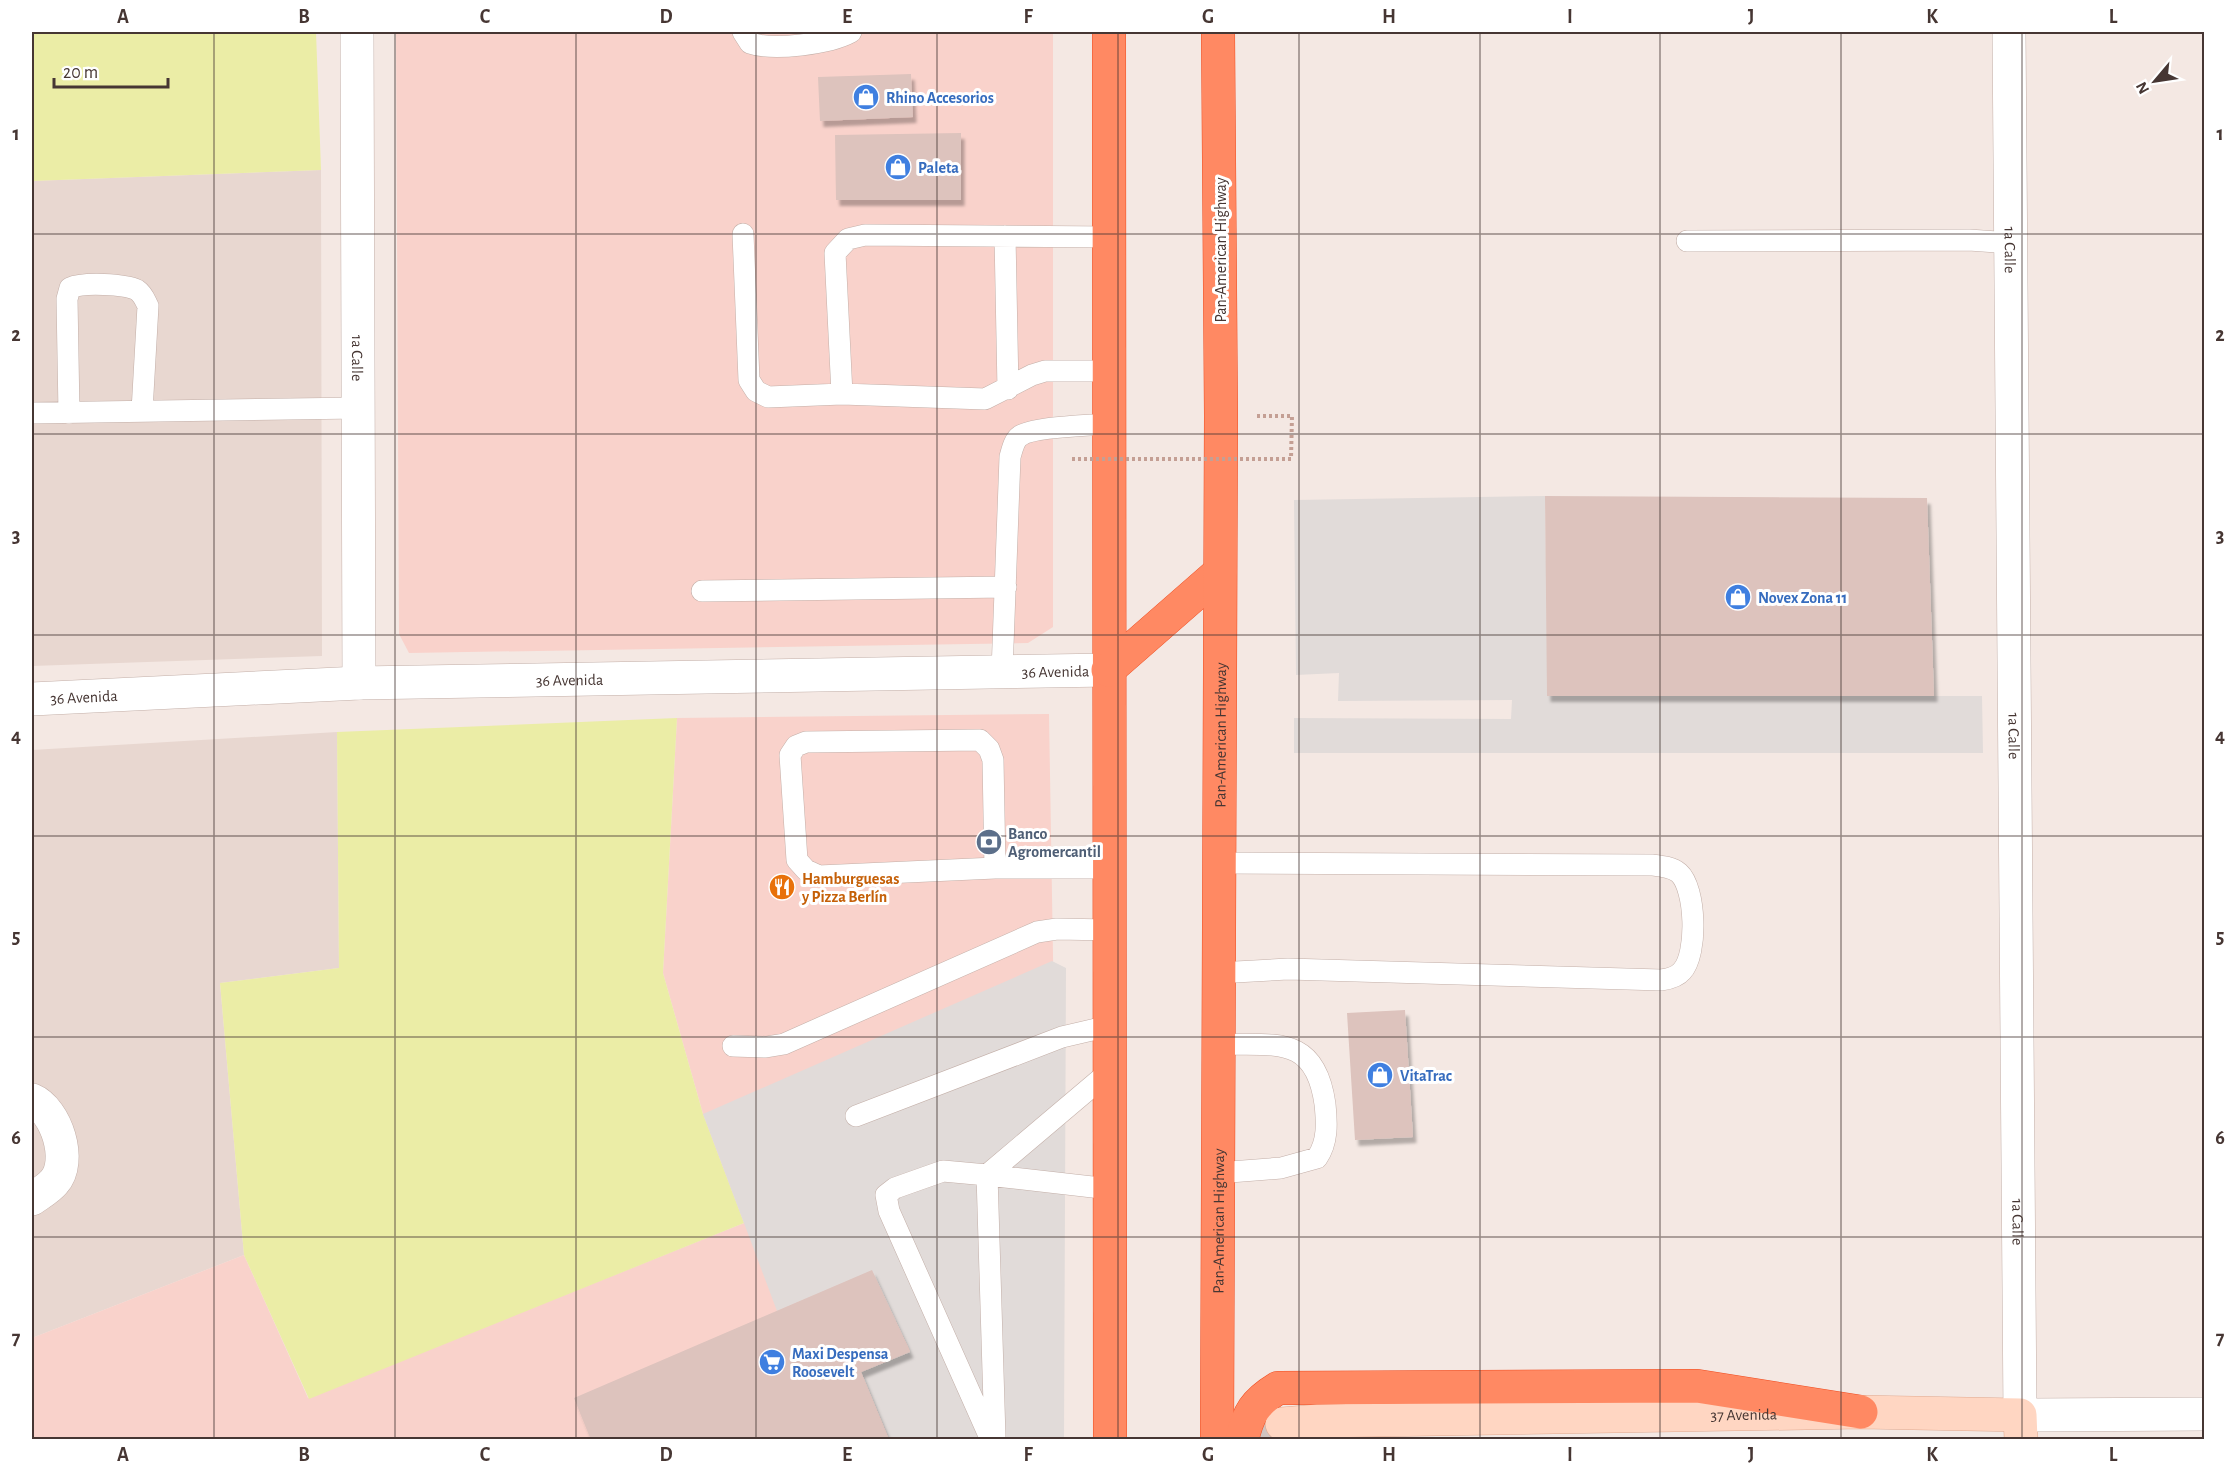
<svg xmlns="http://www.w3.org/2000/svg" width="2236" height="1471" viewBox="0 0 2236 1471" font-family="'Alegreya Sans',sans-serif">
<defs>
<filter id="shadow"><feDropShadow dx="3.5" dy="6" stdDeviation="1.5" flood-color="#0004"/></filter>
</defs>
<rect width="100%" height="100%" fill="#f4e8e3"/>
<path fill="#e8d7d0" d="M321,170L322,656L32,666V181Z
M337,732L339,968L220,983L244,1255L32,1338V750Z"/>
<path fill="#f9d2cb" d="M396,32H1053V627L1028,643L409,653L399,634Z
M1049,714L1061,1439L32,1440V1338L244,1255L308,1398L744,1223L703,1114L663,973L677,718Z"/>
<path fill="#ebeda6" d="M32,32H316L321,170L32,181Z
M677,718L663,973L703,1114L744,1223L309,1399L244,1255L220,983L339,968L337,732Z"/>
<path fill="#e1dbd9" d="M1545,496L1548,696H1982L1983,753H1294V718L1511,719L1512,700L1338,701L1339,673L1296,675L1294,500Z
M1052,961L1066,968L1064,1439H889L861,1372L910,1351L872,1271L777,1311L703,1114Z"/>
<path fill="#ddc3bd" filter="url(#shadow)" d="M911,74L913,117L820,121L818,77Z
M961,133V200H836L835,135Z
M1545,496L1927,498L1934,696H1547Z
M1405,1010L1413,1137L1355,1140L1347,1013Z
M872,1270L910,1352L861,1372L889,1440H591L574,1398Z"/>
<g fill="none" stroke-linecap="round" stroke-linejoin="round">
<path stroke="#d1c4c0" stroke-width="33" stroke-dasharray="33 16" stroke-linecap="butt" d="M1257,1440L1282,1424"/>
<defs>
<path id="lane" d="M743,32L750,43C773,51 829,44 851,32
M743,234L749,380L756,391L768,397L842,394
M1005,236L1008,389
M1687,241L1969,240L2011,243
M1109,371H1045L1032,375L985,399L842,394L835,253L848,239L865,235L1109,237
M32,413L359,408
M69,413L67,299L70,288C83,282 125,284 137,290C143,294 145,300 148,306L142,411
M702,591L1006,587
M1002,672L1010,457C1012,450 1014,440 1020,436C1032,427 1092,425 1109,424
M995,868L993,760L989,749L980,740L806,742L796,746L790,755L797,860L806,870L819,876L995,868H1109
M1217,973L1288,969L1661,980C1669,979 1677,977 1682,971C1698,954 1696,888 1679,873C1672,867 1661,866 1652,865L1218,863
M1217,1044C1274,1046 1315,1033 1325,1104C1327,1123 1328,1142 1317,1158L1281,1168L1217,1173
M733,1046L766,1047L784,1044L1037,932L1057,929L1109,930
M856,1116L1062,1037L1109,1026
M995,1437L987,1175L1110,1189
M991,1440L889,1211L886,1195L895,1188L943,1171L987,1175L1110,1071"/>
<g id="street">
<path id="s1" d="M357,32L359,683"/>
<path id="s2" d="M2009,32L2020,1415L2204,1414"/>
<path id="s3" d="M32,699L359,683L1108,670"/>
<path d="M32,1100C56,1110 73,1161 54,1182C48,1189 39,1194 32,1199"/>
</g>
<g id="secondary">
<path id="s4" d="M1282,1424L1318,1421L1861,1412L2020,1415L2021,1440"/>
</g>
<g id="highway">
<path d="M1109,32L1110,1440"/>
<path d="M1108,670L1220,572"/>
<path id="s5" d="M1217,1440L1221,416L1218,32"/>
<path d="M1242,1440C1248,1413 1255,1402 1278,1388L1697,1386L1861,1412"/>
</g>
</defs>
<use href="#lane" stroke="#c3afa8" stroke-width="22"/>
<use href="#street" stroke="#c3afa8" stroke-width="34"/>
<use href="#secondary" stroke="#e0aa91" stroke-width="34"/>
<use href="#highway" stroke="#ef4d21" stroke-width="34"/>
<path stroke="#c49f94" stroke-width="4" stroke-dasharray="3 3" stroke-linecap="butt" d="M1257,416H1292L1291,459"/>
<use href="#lane" stroke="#fff" stroke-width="21"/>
<use href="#street" stroke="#fff" stroke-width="33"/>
<use href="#secondary" stroke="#ffd6c2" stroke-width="33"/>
<use href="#highway" stroke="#ff8963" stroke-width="33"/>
<path stroke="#c49f94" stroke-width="4" stroke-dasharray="3 3" stroke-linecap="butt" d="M1072,459H1291"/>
</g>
<path fill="none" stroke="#463633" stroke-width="1.5" stroke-opacity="0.55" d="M214,32V1440M395,32V1440M576,32V1440M756,32V1440M937,32V1440M1118,32V1440M1299,32V1440M1480,32V1440M1660,32V1440M1841,32V1440M2022,32V1440M32,234H2204M32,434H2204M32,635H2204M32,836H2204M32,1037H2204M32,1237H2204"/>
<defs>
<symbol id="shop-disc" viewBox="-11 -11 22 22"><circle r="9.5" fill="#3f7fe0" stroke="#fff"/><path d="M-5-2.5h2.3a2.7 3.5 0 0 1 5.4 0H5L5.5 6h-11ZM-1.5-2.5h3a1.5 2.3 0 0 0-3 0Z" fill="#fff"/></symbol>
<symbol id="bank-disc" viewBox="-11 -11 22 22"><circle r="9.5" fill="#5c6f8a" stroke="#fff"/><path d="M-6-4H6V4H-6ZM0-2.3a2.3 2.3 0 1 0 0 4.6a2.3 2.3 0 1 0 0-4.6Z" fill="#fff"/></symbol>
<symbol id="restaurant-disc" viewBox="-11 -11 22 22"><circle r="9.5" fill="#e8710a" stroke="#fff"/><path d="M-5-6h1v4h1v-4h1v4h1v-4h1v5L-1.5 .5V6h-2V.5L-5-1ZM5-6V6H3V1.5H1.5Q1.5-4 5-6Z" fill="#fff"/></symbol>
<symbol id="supermarket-disc" viewBox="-11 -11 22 22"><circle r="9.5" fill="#3f7fe0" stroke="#fff"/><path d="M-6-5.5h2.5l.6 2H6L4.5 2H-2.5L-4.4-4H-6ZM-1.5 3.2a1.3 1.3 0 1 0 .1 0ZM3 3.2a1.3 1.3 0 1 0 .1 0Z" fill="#fff"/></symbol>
</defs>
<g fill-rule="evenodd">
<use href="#shop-disc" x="851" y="82" width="30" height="30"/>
<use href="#shop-disc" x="883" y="152" width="30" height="30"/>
<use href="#shop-disc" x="1723" y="582" width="30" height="30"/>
<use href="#bank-disc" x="974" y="827" width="30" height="30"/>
<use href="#restaurant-disc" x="767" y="872" width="30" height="30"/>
<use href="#shop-disc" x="1365" y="1060" width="30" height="30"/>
<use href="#supermarket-disc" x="757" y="1347" width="30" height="30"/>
</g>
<g text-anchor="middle" stroke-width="6" stroke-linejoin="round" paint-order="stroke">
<g font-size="16" font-weight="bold" fill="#366cbe" stroke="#fff" text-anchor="start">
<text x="886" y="103">Rhino Accesorios</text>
<text x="918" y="173">Paleta</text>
<text x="1758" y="603">Novex Zona 11</text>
<text x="1400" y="1081">VitaTrac</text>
<text x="792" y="1359">Maxi Despensa<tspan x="792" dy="18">Roosevelt</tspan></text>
</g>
<g font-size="16" fill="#463633" stroke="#fff">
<text transform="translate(1220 250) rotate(-90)" y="6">Pan-American Highway</text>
<text dy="6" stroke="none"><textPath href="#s2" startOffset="218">1a Calle</textPath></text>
<text dy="6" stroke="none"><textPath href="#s1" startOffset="326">1a Calle</textPath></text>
<text dy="6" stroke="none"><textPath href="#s3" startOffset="1024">36 Avenida</textPath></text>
<text dy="6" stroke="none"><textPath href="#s3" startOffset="538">36 Avenida</textPath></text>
<text dy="6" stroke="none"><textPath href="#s3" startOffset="52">36 Avenida</textPath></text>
<text dy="6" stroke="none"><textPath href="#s5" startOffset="705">Pan-American Highway</textPath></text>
<text dy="6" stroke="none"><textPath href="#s2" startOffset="704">1a Calle</textPath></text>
<text dy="6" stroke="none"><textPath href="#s5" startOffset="219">Pan-American Highway</textPath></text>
<text dy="6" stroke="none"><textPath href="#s2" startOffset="1190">1a Calle</textPath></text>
<text dy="6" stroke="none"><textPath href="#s4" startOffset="462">37 Avenida</textPath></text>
</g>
<g font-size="16" font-weight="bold" fill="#4e5e75" stroke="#fff" text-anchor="start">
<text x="1008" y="839">Banco<tspan x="1008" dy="18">Agromercantil</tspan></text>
</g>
<g font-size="16" font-weight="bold" fill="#c56008" stroke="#fff" text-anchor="start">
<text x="802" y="884">Hamburguesas<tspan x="802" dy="18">y Pizza Berlín</tspan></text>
</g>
</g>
<rect width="2236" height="1471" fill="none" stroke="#ffffff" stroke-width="66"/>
<g transform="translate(2155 81) rotate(241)" stroke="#ffffff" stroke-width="4.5" paint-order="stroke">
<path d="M0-4.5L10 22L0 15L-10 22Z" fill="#463633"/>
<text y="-9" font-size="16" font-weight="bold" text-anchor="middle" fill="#463633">N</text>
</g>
<path d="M54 78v9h114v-9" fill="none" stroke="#463633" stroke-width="3"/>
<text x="63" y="78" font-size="18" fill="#463633" stroke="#ffffff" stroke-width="4.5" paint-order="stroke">20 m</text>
<rect x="33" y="33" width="2170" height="1405" fill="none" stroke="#463633" stroke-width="2"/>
<g font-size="20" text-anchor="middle" font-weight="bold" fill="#463633">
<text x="123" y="23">A</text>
<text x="304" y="23">B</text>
<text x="485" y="23">C</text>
<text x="666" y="23">D</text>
<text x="847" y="23">E</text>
<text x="1028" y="23">F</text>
<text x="1208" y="23">G</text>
<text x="1389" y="23">H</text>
<text x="1570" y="23">I</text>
<text x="1751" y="23">J</text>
<text x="1932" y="23">K</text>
<text x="2113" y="23">L</text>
<text x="16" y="140">1</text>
<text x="2220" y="140">1</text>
<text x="16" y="341">2</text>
<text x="2220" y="341">2</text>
<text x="16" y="542">3</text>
<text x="2220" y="542">3</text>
<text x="16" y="742">4</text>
<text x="2220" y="742">4</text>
<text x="16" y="943">5</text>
<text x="2220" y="943">5</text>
<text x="16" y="1144">6</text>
<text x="2220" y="1144">6</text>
<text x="16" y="1344">7</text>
<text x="2220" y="1344">7</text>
<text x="123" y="1461">A</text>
<text x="304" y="1461">B</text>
<text x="485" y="1461">C</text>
<text x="666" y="1461">D</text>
<text x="847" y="1461">E</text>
<text x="1028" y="1461">F</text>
<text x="1208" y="1461">G</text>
<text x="1389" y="1461">H</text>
<text x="1570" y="1461">I</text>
<text x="1751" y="1461">J</text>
<text x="1932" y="1461">K</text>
<text x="2113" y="1461">L</text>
</g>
</svg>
